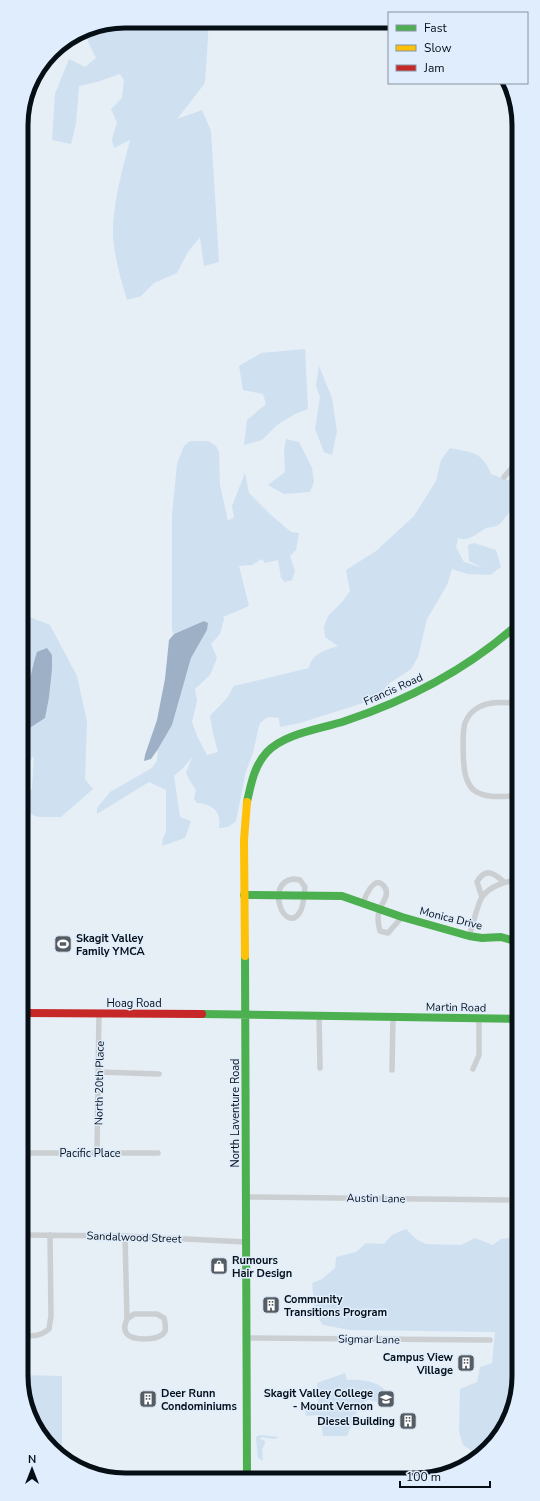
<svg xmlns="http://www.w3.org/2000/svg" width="540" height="1501" viewBox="0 0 540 1501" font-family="'Nunito Sans',sans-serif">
<rect width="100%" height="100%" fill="#e6eef6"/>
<path fill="#cfe0f1" d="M125,21L209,22L205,83L177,119L202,110L211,131L219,262L204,266L200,237L188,252L177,273L154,283L141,296L127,300C121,280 114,256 113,234C113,202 122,171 130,140L114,148L112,140L117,122L111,109L122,98L124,80L120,74L97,82L79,86L76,123L71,144L52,140L55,94L69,59L85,67L96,58L89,44L85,29Z
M305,349L308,409L295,414L277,425L262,440L244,445L247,420L266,404L263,394L243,390L239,366L261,353Z
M319,366L332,398L337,431L332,455L324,452L315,429L320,397L316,386Z
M286,439L299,442L312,468L314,482L310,492L284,494L268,485L285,472L284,450Z
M190,441H208L216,446L219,452L220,485L228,521L234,517L232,506L245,473L249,493L271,515L291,532L299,533L296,550L290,556L295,571L292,580L285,582L281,578L278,560L265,563L262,559L252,565L239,566L249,606L223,617L224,619L220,634L211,644L217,658L210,675L195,689L197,701L192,722L197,736L207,755L218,752L213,733L210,716L227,698L234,686L309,668C311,654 326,650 338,646L325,637L324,627L328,616L342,602L350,591L346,570L376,551L414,516L436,481L441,460L450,448C472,453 482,451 491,474L510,481L518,504C509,510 505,520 498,525C495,527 490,527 486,528C477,533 470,542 458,538L456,547L464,562L483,568L469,561L468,545L474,543L496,550L501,567L490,575L468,574L452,569L447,585L427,619L418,657L411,669L387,685L379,698L300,723L280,727L279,718L268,717L260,723L258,730L253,753L246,771L236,821L228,827L219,828C219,825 220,821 219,818C218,808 206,803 197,803L194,799L196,790L190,781L186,773L192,757L185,766L174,776L180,817L191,821L185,838L162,846L163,838L166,832V790L149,782L97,814V808L110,792L152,768L157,761L158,749L172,725L191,658L207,630L208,623L204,621L174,634L172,630V515L177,464L184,446Z
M22,614L50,625L77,676L87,722L85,779L93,789L61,817H38L22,810L26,795L32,789L34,756L22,770Z
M406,1229L416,1239L426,1244L461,1245L475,1238L493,1245L501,1239L519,1237V1383L511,1416L493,1444L480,1456L463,1445L459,1431L460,1389L477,1382L480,1367L492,1363L495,1332L350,1330L323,1325L315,1313L312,1283L322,1279L335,1268L336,1257L356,1252L366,1243L384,1244L392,1235Z
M345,1373L347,1380C363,1379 379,1381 389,1394L387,1401L384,1404L369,1400L364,1402L356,1414L352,1416V1424L347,1436H323L320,1415L306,1416L305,1410L318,1406L317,1383Z
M23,1375L62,1376V1456L52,1450L23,1397Z
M260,1435L280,1437L274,1439L262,1437L259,1439L264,1440L265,1443L262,1450L263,1461L258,1458L256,1437Z"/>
<path fill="#9db0c6" d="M204,621L208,623L207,630L191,658L172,725L158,749L151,759L144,761L145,755L157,720L165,679L169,640L174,634Z
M47,648L52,655V669L49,697L45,718L28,729C26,727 24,725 23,722C21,708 28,692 30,679C32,670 34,661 37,652Z"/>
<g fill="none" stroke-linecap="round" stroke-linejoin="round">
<path stroke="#cccfd2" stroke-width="5.5" d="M504,477L517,462
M518,703C504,703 488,700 476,709C471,712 467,718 465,723C462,732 463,764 465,773C466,779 470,788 475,791C487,799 504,796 518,796
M293,879L300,880L305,887C304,895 304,905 300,912C285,936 264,883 293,879Z
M482,897L477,882C485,867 494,873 504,882
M363,903C365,897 374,875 383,885C391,893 383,901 380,909C377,915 378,924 380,931L388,933L402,917
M469,936C472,928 478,903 482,897C489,887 506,880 518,881
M319,1015L320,1068
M473,1069L479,1055V1018
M392,1070L393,1017
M99,1072L159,1074
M23,1153H158
M97,1153L99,1014
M246,1197L507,1200
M23,1235L125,1236L246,1242
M125,1236L127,1319C125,1324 123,1329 127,1334C133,1341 161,1341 165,1331C166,1327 165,1322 164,1318L157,1314H134L127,1319
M23,1336C34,1336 41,1336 49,1329L51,1316L50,1235
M247,1338L490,1340"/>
<path stroke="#4caf50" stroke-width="8" d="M247,802C251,784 254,766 267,752C285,733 321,729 345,721C408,700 469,668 518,624
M244,895L342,896L402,917L469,936L482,938L501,937L518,942
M245,956L247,1478
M202,1014L518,1019"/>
<path stroke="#ffc107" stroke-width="8" d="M245,956L244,840L247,802"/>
<path stroke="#c62828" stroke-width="8" d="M23,1013L202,1014"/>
</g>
<defs>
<symbol id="stadium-square" viewBox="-11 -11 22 22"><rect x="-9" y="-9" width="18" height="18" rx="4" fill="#545c64" stroke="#dfedfd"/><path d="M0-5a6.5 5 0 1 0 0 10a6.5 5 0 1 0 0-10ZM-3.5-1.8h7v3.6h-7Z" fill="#fff"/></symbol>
<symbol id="shop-square" viewBox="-11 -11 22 22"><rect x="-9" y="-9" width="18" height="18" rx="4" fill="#545c64" stroke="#dfedfd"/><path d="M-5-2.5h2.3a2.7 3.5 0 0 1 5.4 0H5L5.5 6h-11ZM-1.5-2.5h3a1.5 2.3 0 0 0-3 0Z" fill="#fff"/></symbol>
<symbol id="building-square" viewBox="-11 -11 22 22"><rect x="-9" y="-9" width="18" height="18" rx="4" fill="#545c64" stroke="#dfedfd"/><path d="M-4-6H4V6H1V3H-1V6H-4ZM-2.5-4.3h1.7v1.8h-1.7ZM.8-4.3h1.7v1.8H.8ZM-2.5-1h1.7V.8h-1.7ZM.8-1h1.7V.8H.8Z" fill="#fff"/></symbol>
<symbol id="university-square" viewBox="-11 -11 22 22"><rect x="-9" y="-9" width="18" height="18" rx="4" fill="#545c64" stroke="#dfedfd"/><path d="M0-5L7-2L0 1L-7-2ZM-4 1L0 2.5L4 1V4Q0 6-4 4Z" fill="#fff"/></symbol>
</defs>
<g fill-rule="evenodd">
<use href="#stadium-square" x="53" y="934" width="20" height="20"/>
<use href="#shop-square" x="209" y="1256" width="20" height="20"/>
<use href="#building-square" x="261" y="1295" width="20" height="20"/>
<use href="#building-square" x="456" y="1353" width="20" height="20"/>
<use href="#building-square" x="138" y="1389" width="20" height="20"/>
<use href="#university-square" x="376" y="1389" width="20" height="20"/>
<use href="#building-square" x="398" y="1411" width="20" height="20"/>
</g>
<g text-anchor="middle" stroke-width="3" stroke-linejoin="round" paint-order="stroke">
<g font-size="11" fill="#060e16" stroke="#dfedfd">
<text transform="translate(393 689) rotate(-24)" y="4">Francis Road</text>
<text transform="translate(451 918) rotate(14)" y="4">Monica Drive</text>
<text x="134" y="1007">Hoag Road</text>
<text transform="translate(456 1007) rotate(1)" y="4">Martin Road</text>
<text transform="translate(99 1083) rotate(-89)" y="4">North 20th Place</text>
<text transform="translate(235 1113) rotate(-90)" y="4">North Laventure Road</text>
<text x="90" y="1157">Pacific Place</text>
<text transform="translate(376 1198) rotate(1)" y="4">Austin Lane</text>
<text transform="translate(134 1237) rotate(2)" y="4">Sandalwood Street</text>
<text transform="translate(369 1339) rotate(1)" y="4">Sigmar Lane</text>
</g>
<g font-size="11" font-weight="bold" fill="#060e16" stroke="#dfedfd" text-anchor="start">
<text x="76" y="942">Skagit Valley<tspan x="76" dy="13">Family YMCA</tspan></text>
<text x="232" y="1264">Rumours<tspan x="232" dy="13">Hair Design</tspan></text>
<text x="284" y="1303">Community<tspan x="284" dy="13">Transitions Program</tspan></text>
<text x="453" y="1361" text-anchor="end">Campus View<tspan x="453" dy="13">Village</tspan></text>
<text x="161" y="1397">Deer Runn<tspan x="161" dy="13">Condominiums</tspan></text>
<text x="373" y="1397" text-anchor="end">Skagit Valley College<tspan x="373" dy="13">- Mount Vernon</tspan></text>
<text x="395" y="1425" text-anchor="end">Diesel Building</text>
</g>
</g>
<path d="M0 0H540V1501H0ZM125 28H415A97 97 0 0 1 512 125V1376A97 97 0 0 1 415 1473H125A97 97 0 0 1 28 1376V125A97 97 0 0 1 125 28Z" fill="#dfedfd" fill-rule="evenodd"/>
<path fill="none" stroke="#060e16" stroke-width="5" d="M125 28H415A97 97 0 0 1 512 125V1376A97 97 0 0 1 415 1473H125A97 97 0 0 1 28 1376V125A97 97 0 0 1 125 28Z"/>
<rect x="388" y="12" width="140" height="72" fill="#dfedfd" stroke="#8894a1"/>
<rect x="396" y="25" width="20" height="6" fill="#4caf50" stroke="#8894a1"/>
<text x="424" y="32" font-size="12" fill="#060e16">Fast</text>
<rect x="396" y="45" width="20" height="6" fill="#ffc107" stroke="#8894a1"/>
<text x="424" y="52" font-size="12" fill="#060e16">Slow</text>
<rect x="396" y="65" width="20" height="6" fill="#c62828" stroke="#8894a1"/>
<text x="424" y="72" font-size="12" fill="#060e16">Jam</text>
<g transform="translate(32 1469)" stroke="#dfedfd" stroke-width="3" paint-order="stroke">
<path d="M0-3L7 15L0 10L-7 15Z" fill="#060e16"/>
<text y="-6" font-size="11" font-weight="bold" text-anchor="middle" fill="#060e16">N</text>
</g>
<path d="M400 1481v6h90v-6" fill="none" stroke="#060e16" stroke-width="2"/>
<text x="406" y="1481" font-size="12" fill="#060e16" stroke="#dfedfd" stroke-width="3" paint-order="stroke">100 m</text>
</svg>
